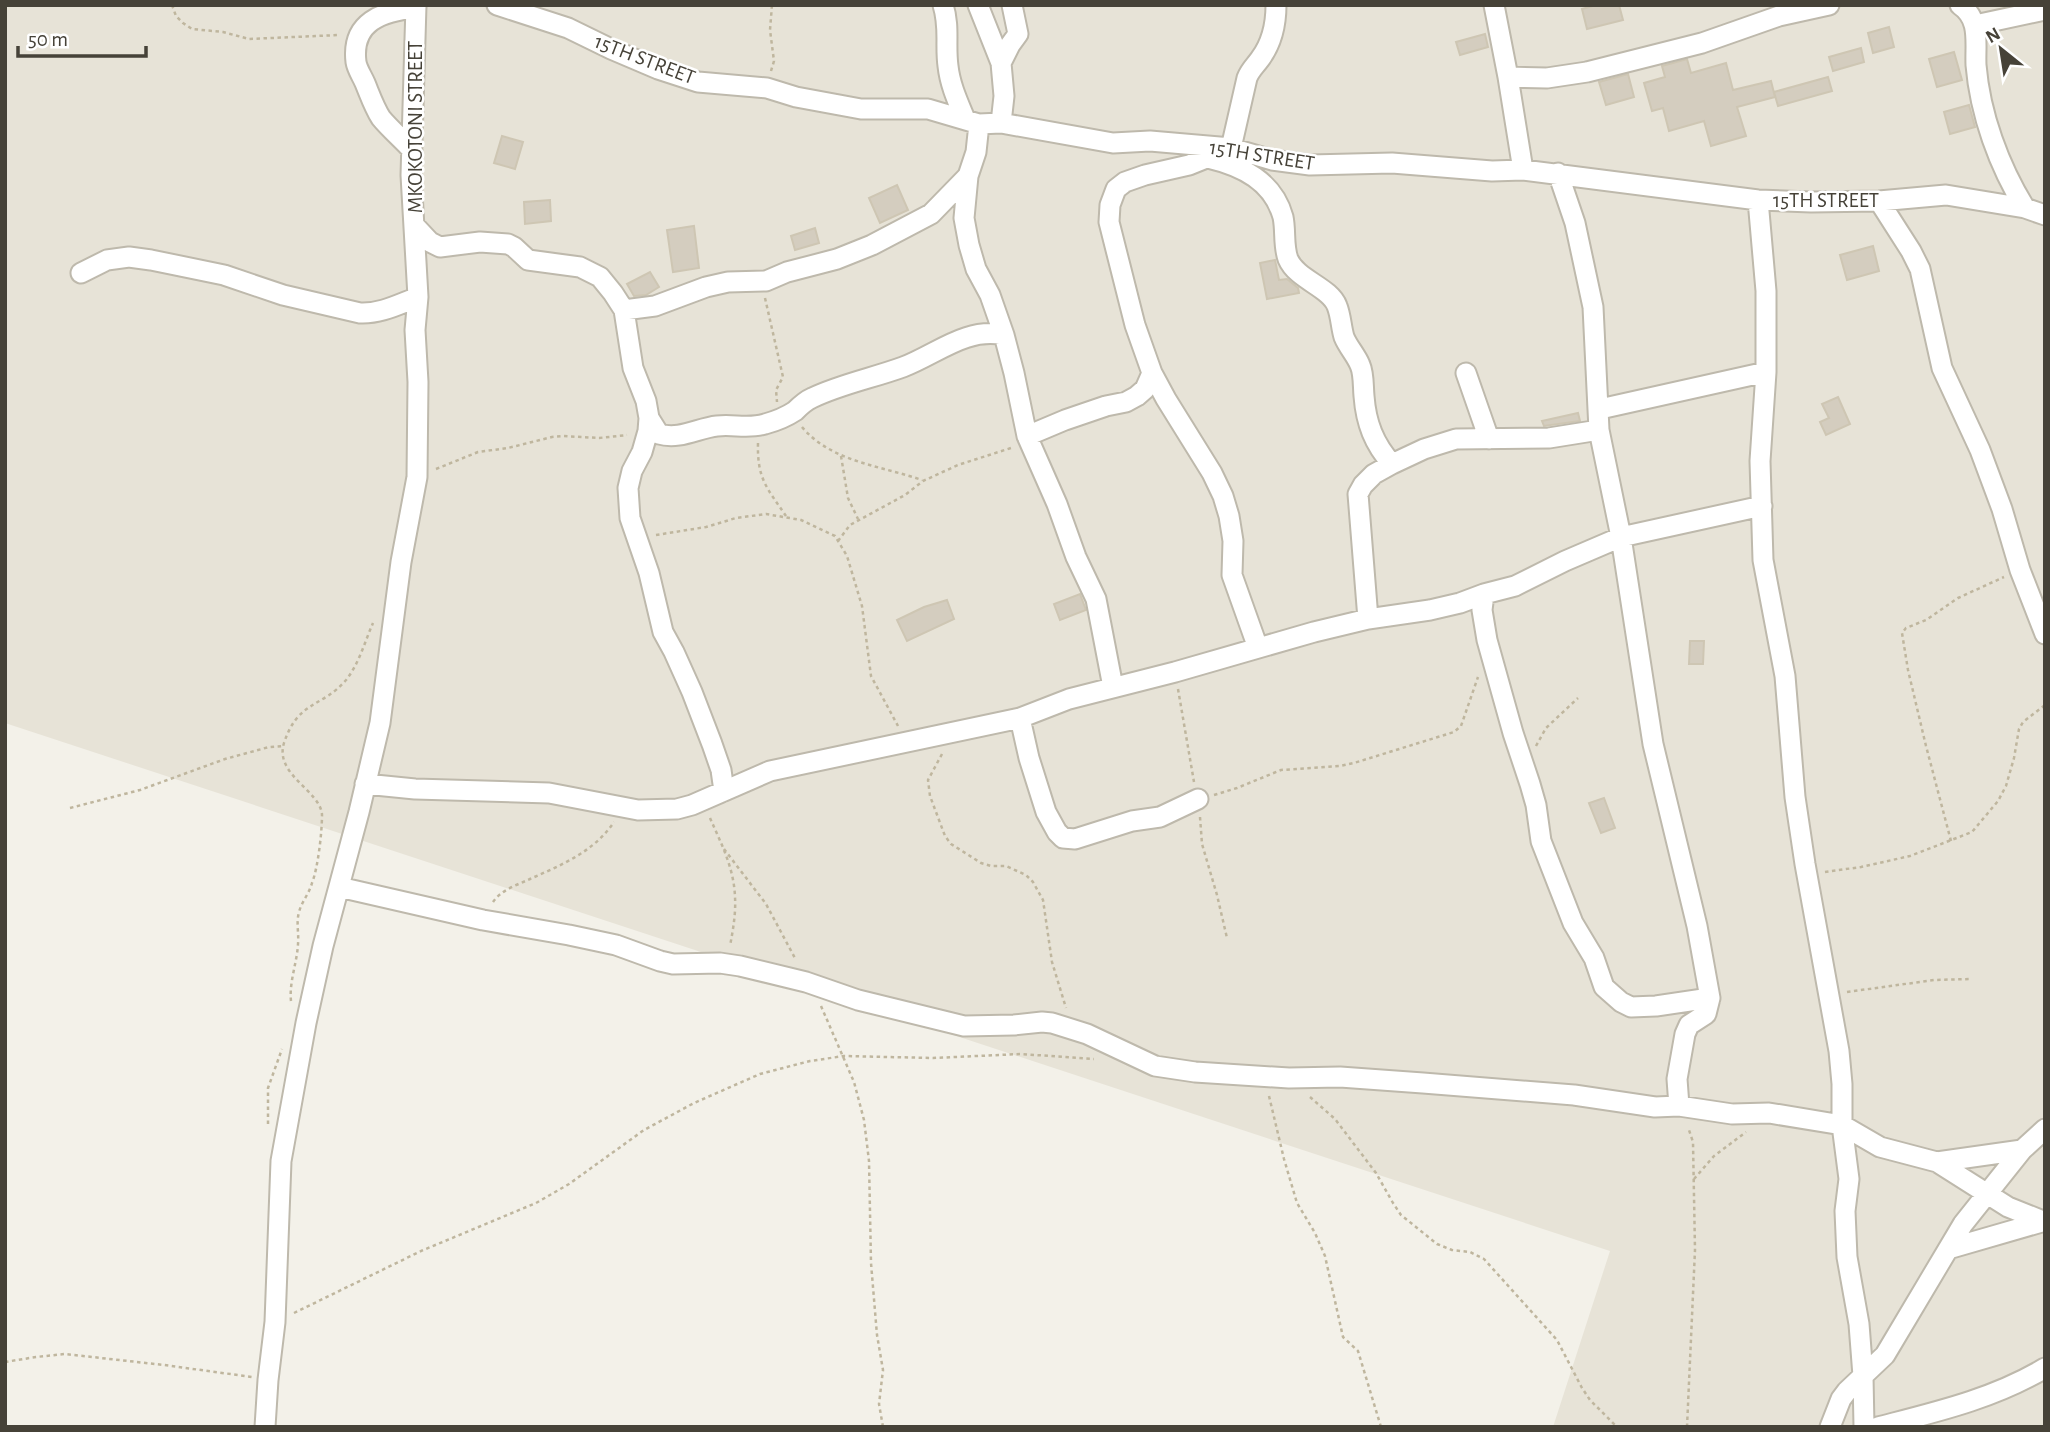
<svg xmlns="http://www.w3.org/2000/svg" width="2050" height="1432" viewBox="0 0 2050 1432" font-family="'Alegreya Sans',sans-serif">
<rect width="100%" height="100%" fill="#f3f1e9"/>
<path fill="#e7e3d7" d="M5,5H2045V1427H1553L1610,1251L5,723Z"/>
<path fill="#d4cdbf" stroke="#cec6b3" stroke-width="2" d="M1596,5H1619L1623,20L1587,29L1582,9Z
M1889,27L1894,47L1873,53L1868,33Z
M1485,34L1488,47L1460,55L1456,42Z
M1861,48L1864,62L1833,71L1829,57Z
M1954,52L1962,80L1937,87L1929,59Z
M1687,59L1691,73L1726,63L1733,90L1771,81L1775,97L1737,107L1746,136L1711,146L1704,121L1669,131L1663,108L1652,111L1644,83L1665,77L1662,66Z
M1628,74L1634,97L1606,105L1599,82Z
M1828,77L1832,91L1778,106L1774,92Z
M1969,105L1975,127L1950,134L1944,112Z
M502,136L523,142L515,169L494,163Z
M897,185L908,210L880,223L869,198Z
M550,200L551,221L525,224L524,202Z
M694,226L699,268L673,272L667,230Z
M815,228L819,243L795,250L791,236Z
M1873,246L1879,271L1847,280L1840,255Z
M1275,260L1279,280L1287,279L1298,288L1299,293L1267,299L1260,263Z
M650,272L659,287L646,295L634,296L627,284Z
M1838,397L1850,424L1826,435L1820,422L1829,418L1822,404Z
M1578,413L1580,421L1544,426L1542,421Z
M1080,594L1086,610L1060,620L1054,604Z
M947,600L954,619L907,641L897,620L924,607Z
M1690,641H1704L1703,664H1689Z
M1604,798L1615,828L1601,833L1589,803Z"/>
<g fill="none" stroke-linecap="round" stroke-linejoin="round">
<defs>
<path id="minor" d="M497,5L568,28L611,49L658,69L698,82L767,88L796,97L861,109H928L979,124L1001,123L1113,143L1150,141L1231,148L1272,160L1310,165L1392,163L1492,171L1523,170L1758,200L1811,202L1879,201L1946,195L2025,208L2045,215
M943,5C950,27 945,44 948,66C950,85 958,102 965,119
M978,5L1001,63
M1494,5L1508,77L1523,170
M1960,5C1981,19 1975,43 1976,65C1980,114 1999,166 2025,208
M1975,25L2045,10
M1508,77L1547,78L1587,72L1702,43L1779,16L1829,5
M1001,123L1004,96L1001,63L1010,45L1018,34L1012,5
M979,124L976,152L968,176L964,218L969,245L976,269L990,295L1004,335L1014,373L1027,436L1057,504L1076,557L1096,599L1113,687
M412,150C402,139 390,129 381,118C374,107 370,95 365,83C362,76 357,69 356,62C351,22 382,11 416,8
M1208,158C1242,166 1273,181 1283,217C1286,231 1283,245 1288,259C1297,280 1330,287 1337,306C1341,316 1341,327 1344,337C1348,347 1356,355 1360,365C1364,374 1363,386 1364,396C1366,423 1374,444 1392,464
M1558,173L1575,223L1593,307L1599,430L1621,537L1653,744L1697,926L1710,998L1706,1014L1689,1025L1685,1034L1677,1079L1679,1106
M1758,200L1766,291V372L1760,461L1763,560L1785,676L1795,797L1805,864L1839,1051L1842,1084V1125L1849,1179L1845,1211L1847,1257L1859,1324L1863,1376L1864,1427
M1879,201L1911,251L1920,269L1942,368L1980,450L2002,509L2020,570L2045,634
M415,226L430,242L440,247L480,242L508,244L514,247L528,260L580,267L600,277L613,293L624,310L633,368L646,401L649,418L648,431L642,452L632,471L628,488L630,518L649,573L663,632L674,652L692,692L712,744L721,770L724,791
M81,273L107,260L129,257L151,260L224,275L283,295L360,313C381,314 399,304 418,297
M624,310L655,306L706,287L728,282L766,281L787,272L837,259L872,245L931,214L968,176
M1152,373L1166,399L1212,473L1223,496L1229,516L1233,541L1232,575L1258,648
M1466,373L1489,439
M1600,409L1766,372
M649,418L659,434C680,440 698,428 717,426C733,424 749,429 765,424C776,421 786,417 795,411C800,406 805,401 812,398C841,384 873,378 903,367C937,354 966,327 1004,335
M1027,436L1065,420L1106,406L1126,402L1137,396L1145,389L1152,373L1135,325L1109,222L1110,205L1116,189L1125,182L1145,175L1189,165L1231,148L1247,78C1250,70 1255,66 1260,59C1272,43 1276,25 1276,5
M1484,594L1482,610L1487,640L1513,733L1530,784L1536,805L1541,841L1573,923L1594,958L1604,987L1621,1002L1631,1007L1656,1006L1710,998
M1368,619L1358,494L1363,485L1374,474L1392,464L1424,449L1456,439L1549,438L1599,430
M1020,718L1029,758L1046,812L1057,832L1063,838L1075,839L1132,821L1160,817L1198,799
M365,784L415,789L549,793L638,810L677,809L692,805L770,771L1020,718L1069,699L1175,672L1314,632L1368,619L1430,610L1460,603L1484,594L1515,586L1565,561L1621,537L1762,506
M339,887L483,920L569,935L616,945L660,961L673,964L720,963L740,966L806,982L858,1000L964,1026L1014,1025L1042,1022L1052,1023L1087,1034L1155,1066L1195,1072L1289,1078L1340,1077L1423,1083L1574,1095L1655,1107L1679,1106L1732,1114L1769,1113L1842,1125L1880,1147L1937,1162L2008,1207L2043,1221
M1937,1162L2022,1150
M1948,1249L2045,1221
M265,1427L268,1380L275,1322L281,1161L306,1023L323,946L359,812L380,723L401,562L417,477L418,382L415,330L418,297L411,175L416,5
M1830,1427L1841,1399L1847,1391L1885,1355L1963,1224L2022,1150L2045,1129
M1878,1427C1936,1412 1993,1399 2045,1368"/>
</defs>
<use href="#minor" stroke="#beb9ac" stroke-width="23"/>
<path stroke="#bfb69e" stroke-width="2.5" stroke-dasharray="3.5 3.5" stroke-linecap="butt" d="M172,5L176,16L183,23L192,29L223,32L249,39L339,35
M771,71L774,61L770,30L772,5
M765,298L783,377L776,390L777,402
M802,427C831,462 882,466 922,480
M758,443C757,479 767,488 786,516
M841,456L848,498L858,519
M436,469L478,452L508,448L552,437L563,436L599,438L627,435
M656,535L706,527L736,518L766,514L801,520L835,536L847,556L862,606L871,676L898,726
M838,541L850,525L905,495L923,481L958,465L1011,448
M1178,689L1194,782
M1536,746L1546,728L1578,698
M942,754L928,780L930,796L945,836L951,844L981,863L991,866H1006L1026,875L1033,882L1043,900L1052,962L1066,1008
M1214,795L1237,788L1281,770L1340,766L1354,763L1454,732L1461,726L1478,677
M70,808L140,790L225,759L269,747L283,746
M1200,817L1202,844L1217,895L1227,938
M710,818C721,843 734,868 735,897C736,913 733,930 730,946
M1951,841L1926,746L1908,670L1902,633L1906,628L1926,620L1958,598L2004,577
M724,849L766,904L796,960
M1825,872L1861,867L1910,856L1972,832L1998,801L2006,786L2014,758L2019,729L2023,722L2045,705
M493,902C501,890 517,885 530,879C561,865 594,852 614,822
M1847,992L1934,980L1970,979
M291,1001C289,982 297,963 298,944C299,933 296,923 299,912C302,901 309,894 312,883C318,868 322,832 322,815C321,791 274,775 284,743C298,700 322,708 346,680C359,664 365,641 373,623
M821,1006L854,1082L864,1120L869,1161L871,1263L877,1335L883,1370L879,1404L883,1427
M1269,1096L1284,1159L1297,1203L1315,1233L1325,1256L1343,1337L1358,1351L1381,1427
M1310,1097L1335,1119L1376,1173L1393,1203L1401,1215L1437,1244L1452,1250L1470,1252L1484,1259L1557,1340L1582,1388L1590,1400L1617,1427
M268,1124V1088L282,1049
M1694,1179L1714,1156L1746,1132
M294,1313L421,1251L536,1203L569,1184L644,1130L694,1103L760,1074L810,1061L844,1056L933,1058L1021,1054L1094,1059
M5,1362L36,1357L65,1354L164,1365L252,1377
M1687,1427L1695,1250L1693,1142L1688,1127"/>
<use href="#minor" stroke="#fff" stroke-width="19"/>
</g>
<g text-anchor="middle" stroke-width="5" stroke-linejoin="round" paint-order="stroke">
<g font-size="21" fill="#464238" stroke="#fff">
<text transform="translate(645 59) rotate(21)" y="7">15TH STREET</text>
<text transform="translate(415 127) rotate(-90)" y="7">MKOKOTONI STREET</text>
<text transform="translate(1262 155) rotate(9)" y="7">15TH STREET</text>
<text x="1826" y="207">15TH STREET</text>
</g>
</g>
<rect width="2050" height="1432" fill="none" stroke="#464238" stroke-width="14"/>
<g transform="translate(2001 49) rotate(330)" stroke="#ffffff" stroke-width="5" paint-order="stroke">
<path d="M0-5L12 26L0 18L-12 26Z" fill="#464238"/>
<text y="-10" font-size="19" font-weight="bold" text-anchor="middle" fill="#464238">N</text>
</g>
<path d="M18 46v10h128v-10" fill="none" stroke="#464238" stroke-width="3.5"/>
<text x="28" y="46" font-size="21" fill="#464238" stroke="#ffffff" stroke-width="5" paint-order="stroke">50 m</text>
</svg>
